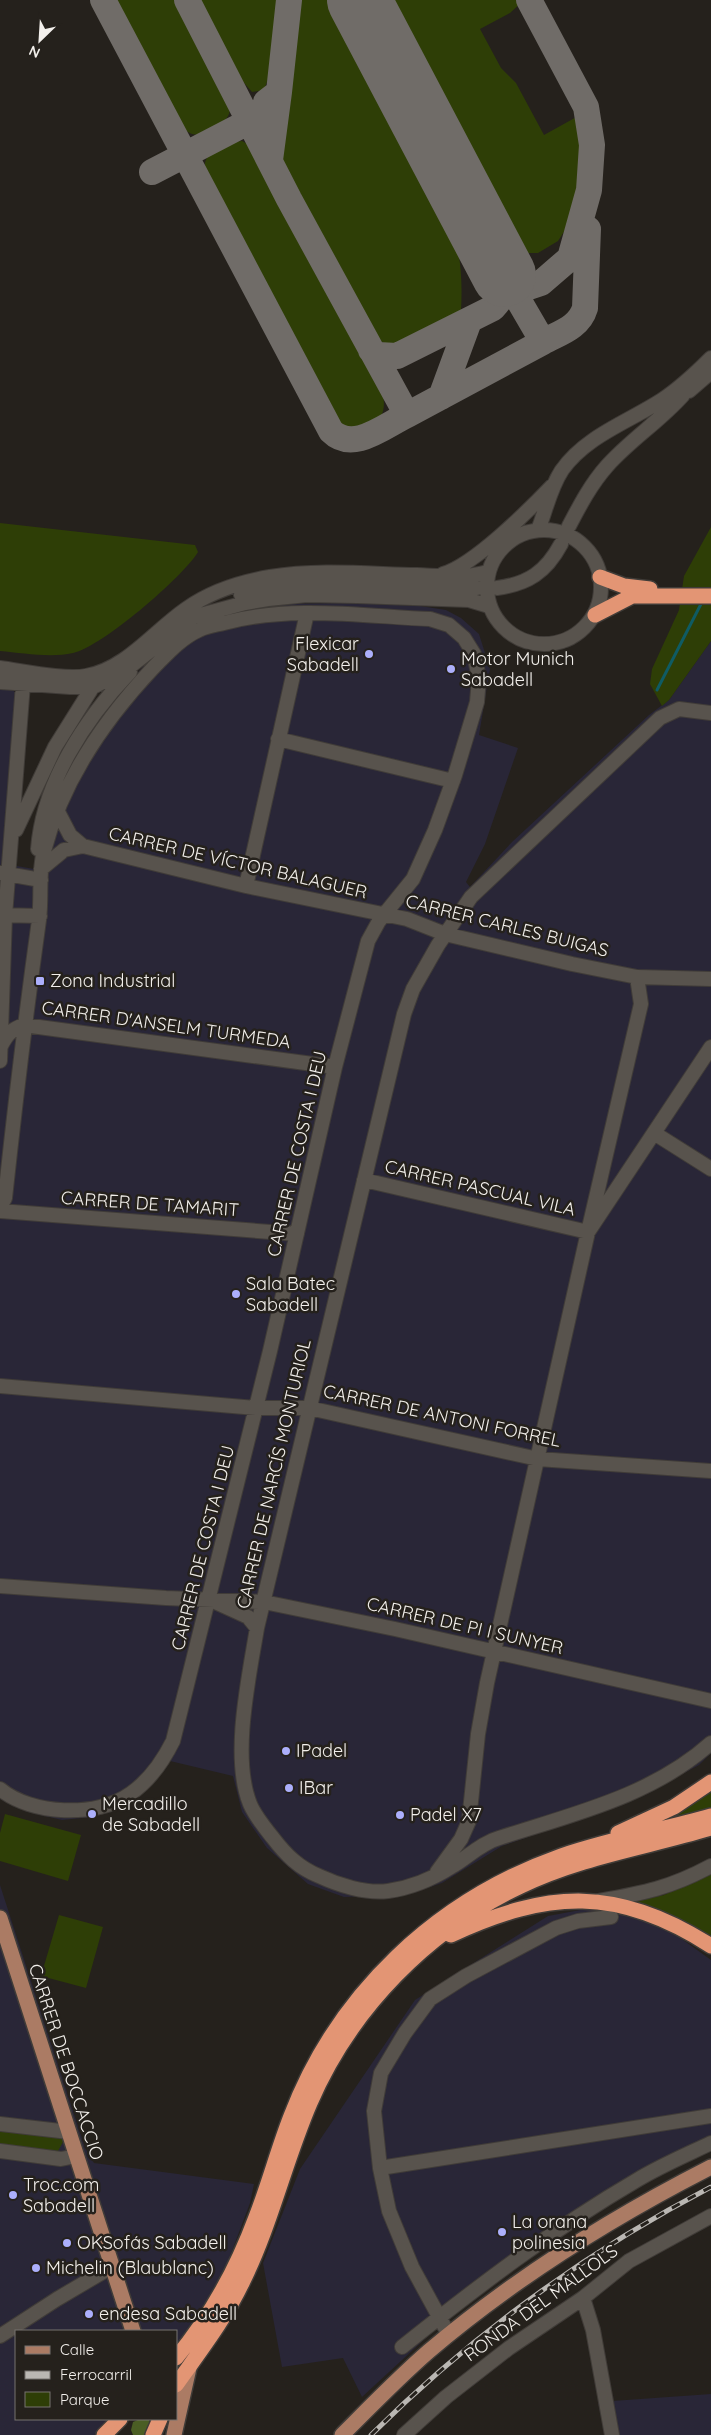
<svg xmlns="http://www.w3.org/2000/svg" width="711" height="2435" viewBox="0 0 711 2435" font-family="Quicksand,sans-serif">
<rect width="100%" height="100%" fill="#25211c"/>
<path fill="#292637" d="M348,603L420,606L446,610L461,618L479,634L490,669L479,735L518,748L485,844L466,882L470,887L512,842L649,715L669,700L711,641V1753L699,1765L636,1799L502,1846L442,1883L406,1895L344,1897L308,1884L267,1848L242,1812L233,1776L170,1761L145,1789L124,1805L92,1817L62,1820L28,1812L0,1799V683L4,684L27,701L11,865L34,869L40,843L53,809L83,746L115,699L147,662L196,626L226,614L272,604Z
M0,1885L85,2148L94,2163L254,2184L250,2203L229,2259L204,2307L176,2348V2331H16V2419H112L95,2435H0Z
M591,1908L637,1917L679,1937L711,1960V2149L636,2185L545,2246L454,2312L362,2397L343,2358L282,2367L263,2263L300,2169L415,2000L548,1916Z
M711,2394V2435H605L598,2402Z"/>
<path fill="#2e3e06" d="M111,0H177L221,83L230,110C229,119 220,125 213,130C206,134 195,137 188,132C168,119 125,26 111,0Z
M195,0H280L272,68L264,90L252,92L232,69Z
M299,0H334L444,207C460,241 463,274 461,311L422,333L391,345L382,342L367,324L281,159L280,145Z
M386,0H519L522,2L510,13L480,29L501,68L516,83L544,135L580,115L584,141L583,165L567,227L558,241L538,253H525L517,247Z
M242,141L249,145L266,166L377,377C381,387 386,400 383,411C379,426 353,435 341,425C335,420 331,412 326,406L213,191C210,183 204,172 205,163C208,149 230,142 242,141Z
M0,523L195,545L198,552C183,577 102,647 73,653C51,658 22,653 0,651Z
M711,527V641L669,700L662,706L650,684L652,669L679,610L684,576Z
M711,1791V1808L672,1818Z
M5,1814L81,1835L68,1881L0,1861V1833Z
M711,1873V1939L693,1926L634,1902L664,1895Z
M59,1915L103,1927L86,1988L41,1976Z
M0,2127L62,2137L63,2142L58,2151L0,2146Z"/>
<path fill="#4b5e24" d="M140,2419H149V2424L144,2435H133L131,2430L133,2422Z"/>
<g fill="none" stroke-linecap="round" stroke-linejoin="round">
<path stroke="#0f5b63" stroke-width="3" d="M657,690L702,602"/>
<path stroke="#706c68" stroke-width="26" d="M103,0L331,431C353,453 384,426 407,415
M187,0L289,199L407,415L543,342L504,275
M266,102L279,92L289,0
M152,172L250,121L265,110L279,92L270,160
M504,275L518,285L529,287L541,283L570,258L589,190L592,145L586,107L529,0
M543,342C559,333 579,328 585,308L588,229
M371,350L378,355L397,356L493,308C503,297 508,289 504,275
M441,397L469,321"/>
<path stroke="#706c68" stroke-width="64" d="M359,0L504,275"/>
<path stroke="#44403b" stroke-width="14" stroke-dasharray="14 7" stroke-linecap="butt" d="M561,544L569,526
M477,588H497"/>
<defs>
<path id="minor" d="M689,391L711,372
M569,526C580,505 591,484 607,466C630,440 660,421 683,395
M487 587a57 57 0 1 1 114 0a57 57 0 1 1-114 0Z
M538,530C546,510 550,488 562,470C586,436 628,422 662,400C680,388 696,373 711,358
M443,574C474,565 528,511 552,486
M497,588C528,584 546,572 561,544
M241,595C317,577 399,586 477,588
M0,668C23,671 65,680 86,676C126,669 154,631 186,609C210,592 240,582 270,577C318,569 369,574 417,575C442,576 464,579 488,572
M0,682L70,687L95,686L127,669L193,617L245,603L268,599L307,595L357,596L469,600L489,606
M711,713L679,709L660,718L471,897L438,945L413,989L404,1014L257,1628C249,1677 231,1757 250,1804C255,1816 265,1828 273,1838C286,1855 299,1868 319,1876C338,1885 366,1894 388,1891C410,1888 432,1879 451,1867C467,1858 481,1843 499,1838C573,1814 652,1796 711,1743
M278,739L453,781
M57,810L70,835L83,846
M16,830L55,747L97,680
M38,849C43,783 85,719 130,672
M41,869L64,850L83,846L246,886L407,919L445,934L572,964L637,977L711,979
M1,873L41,880
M246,886L307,613
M0,915L40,916
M1,1046C7,1034 12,1029 24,1025L335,1067
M0,1061L5,916L23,684
M654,1133L711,1169
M364,1180L588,1232L641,1004L637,977
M0,1207L5,1198C15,1105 26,1013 39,920C42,897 38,873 44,851C62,781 104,720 153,668C167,654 181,638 199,630C207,626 216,625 224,623C290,605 363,616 430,619L449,625L464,638L474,654L479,678L477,702L455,775L435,830L413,879L379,921L368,941L335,1067L270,1351L173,1741C163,1761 149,1781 130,1794C97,1818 31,1815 0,1789
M0,1211L297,1234
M0,1386L256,1408H309L538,1459L711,1471
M0,1586L166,1598L264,1602L395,1629L711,1701
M215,1602L248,1617L257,1628
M437,1872L461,1839L469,1821L478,1734L487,1683L588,1232L711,1047
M599,1901C644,1893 670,1888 711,1866
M0,2124L69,2132
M0,2151L61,2159L76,2156
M380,2168L711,2116
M583,2298L593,2330L612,2435
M449,2335L412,2267L389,2211L380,2168L374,2111L381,2073L405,2033L430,1999L466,1976L556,1928L578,1921L611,1917
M0,2336L57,2299L113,2266
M402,2347C477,2287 553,2229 637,2180C660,2166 686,2155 711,2143
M404,2435L446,2397L509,2348L583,2298L629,2261L711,2216"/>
<path id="major" d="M0,1918L133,2331
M174,2435L189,2368
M342,2435C370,2407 399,2377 429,2351C515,2278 611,2218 711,2167"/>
<path id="highway" d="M600,577L624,586L650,589
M595,615L632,596H711
M618,1833L674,1807L711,1782
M451,1935C548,1890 618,1886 711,1946
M176,2358C211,2316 237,2268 256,2217C269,2184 278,2149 291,2116C338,1993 437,1900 561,1856C610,1839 662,1830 711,1816
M176,2385C200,2351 225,2319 243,2281C271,2224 285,2161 310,2103C351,2008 428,1930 521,1886C581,1857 648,1847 711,1828
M104,2435L120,2419
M153,2435L160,2419"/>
</defs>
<use href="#minor" stroke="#403c38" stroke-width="16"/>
<use href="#major" stroke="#403c38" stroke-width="18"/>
<use href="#highway" stroke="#403c38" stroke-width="18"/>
<use href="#minor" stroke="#58534d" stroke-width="14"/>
<use href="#major" stroke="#ab7b64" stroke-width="15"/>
<use href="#highway" stroke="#e39574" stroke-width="15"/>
<defs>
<path id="rail" d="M371,2435C471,2336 586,2252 711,2187"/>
</defs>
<use href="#rail" stroke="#bab7b3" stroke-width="5"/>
<use href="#rail" stroke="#25211c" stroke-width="3" stroke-dasharray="9" stroke-linecap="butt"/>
</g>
<g fill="#acaffb" stroke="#25211c" stroke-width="2">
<circle cx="369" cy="654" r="5"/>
<circle cx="451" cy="669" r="5"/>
<rect x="35" y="976" width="10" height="10" rx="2.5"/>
<circle cx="236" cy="1294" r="5"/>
<circle cx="286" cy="1751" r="5"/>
<circle cx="289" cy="1788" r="5"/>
<circle cx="92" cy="1814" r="5"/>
<circle cx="400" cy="1815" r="5"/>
<circle cx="13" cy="2195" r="5"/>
<circle cx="502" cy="2232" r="5"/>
<circle cx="67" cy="2243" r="5"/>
<circle cx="36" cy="2268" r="5"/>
<circle cx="89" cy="2314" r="5"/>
</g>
<g text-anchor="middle" stroke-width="5" stroke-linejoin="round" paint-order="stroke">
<g font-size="18" fill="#f2efeb" stroke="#25211c" text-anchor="start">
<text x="359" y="650" text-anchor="end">Flexicar<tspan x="359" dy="21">Sabadell</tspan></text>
<text x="461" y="665">Motor Munich<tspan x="461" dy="21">Sabadell</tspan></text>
<text x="50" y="987">Zona Industrial</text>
<text x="246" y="1290">Sala Batec<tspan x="246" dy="21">Sabadell</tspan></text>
<text x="296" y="1757">IPadel</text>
<text x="299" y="1794">IBar</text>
<text x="102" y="1810">Mercadillo<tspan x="102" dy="21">de Sabadell</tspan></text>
<text x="410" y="1821">Padel X7</text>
<text x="23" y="2191">Troc.com<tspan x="23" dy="21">Sabadell</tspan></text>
<text x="512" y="2228">La orana<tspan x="512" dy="21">polinesia</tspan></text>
<text x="77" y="2249">OKSofás Sabadell</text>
<text x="46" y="2274">Michelin (Blaublanc)</text>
<text x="99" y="2320">endesa Sabadell</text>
</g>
<g font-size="18" fill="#f2efeb" stroke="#25211c">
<text transform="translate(238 863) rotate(13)" y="6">CARRER DE VÍCTOR BALAGUER</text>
<text transform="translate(507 926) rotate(14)" y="6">CARRER CARLES BUIGAS</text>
<text transform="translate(166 1025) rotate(8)" y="6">CARRER D'ANSELM TURMEDA</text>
<text transform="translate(297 1154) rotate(-77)" y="6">CARRER DE COSTA I DEU</text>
<text transform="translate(480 1188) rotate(13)" y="6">CARRER PASCUAL VILA</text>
<text transform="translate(150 1204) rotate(4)" y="6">CARRER DE TAMARIT</text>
<text transform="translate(442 1416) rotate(12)" y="6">CARRER DE ANTONI FORREL</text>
<text transform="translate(274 1474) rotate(-77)" y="6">CARRER DE NARCÍS MONTURIOL</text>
<text transform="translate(203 1548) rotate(-76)" y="6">CARRER DE COSTA I DEU</text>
<text transform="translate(465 1626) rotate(13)" y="6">CARRER DE PI I SUNYER</text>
<text transform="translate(66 2062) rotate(72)" y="6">CARRER DE BOCCACCIO</text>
<text transform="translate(541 2303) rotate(-36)" y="6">RONDA DEL MALLOLS</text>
</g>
</g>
<rect x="15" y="2330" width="162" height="90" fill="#25211c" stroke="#77736f"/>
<rect x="25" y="2346" width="25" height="8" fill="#ab7b64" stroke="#77736f"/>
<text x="60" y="2355" font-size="15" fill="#f2efeb">Calle</text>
<rect x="25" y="2371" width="25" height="8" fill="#bab7b3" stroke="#77736f"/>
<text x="60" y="2380" font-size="15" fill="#f2efeb">Ferrocarril</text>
<rect x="25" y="2392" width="25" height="15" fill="#2e3e06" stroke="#77736f"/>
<text x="60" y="2405" font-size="15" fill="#f2efeb">Parque</text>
<g transform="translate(40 40) rotate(205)" stroke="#25211c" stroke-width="4" paint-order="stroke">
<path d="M0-4L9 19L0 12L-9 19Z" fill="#f2efeb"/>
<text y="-8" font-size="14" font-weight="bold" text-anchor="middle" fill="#f2efeb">N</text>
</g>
</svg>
